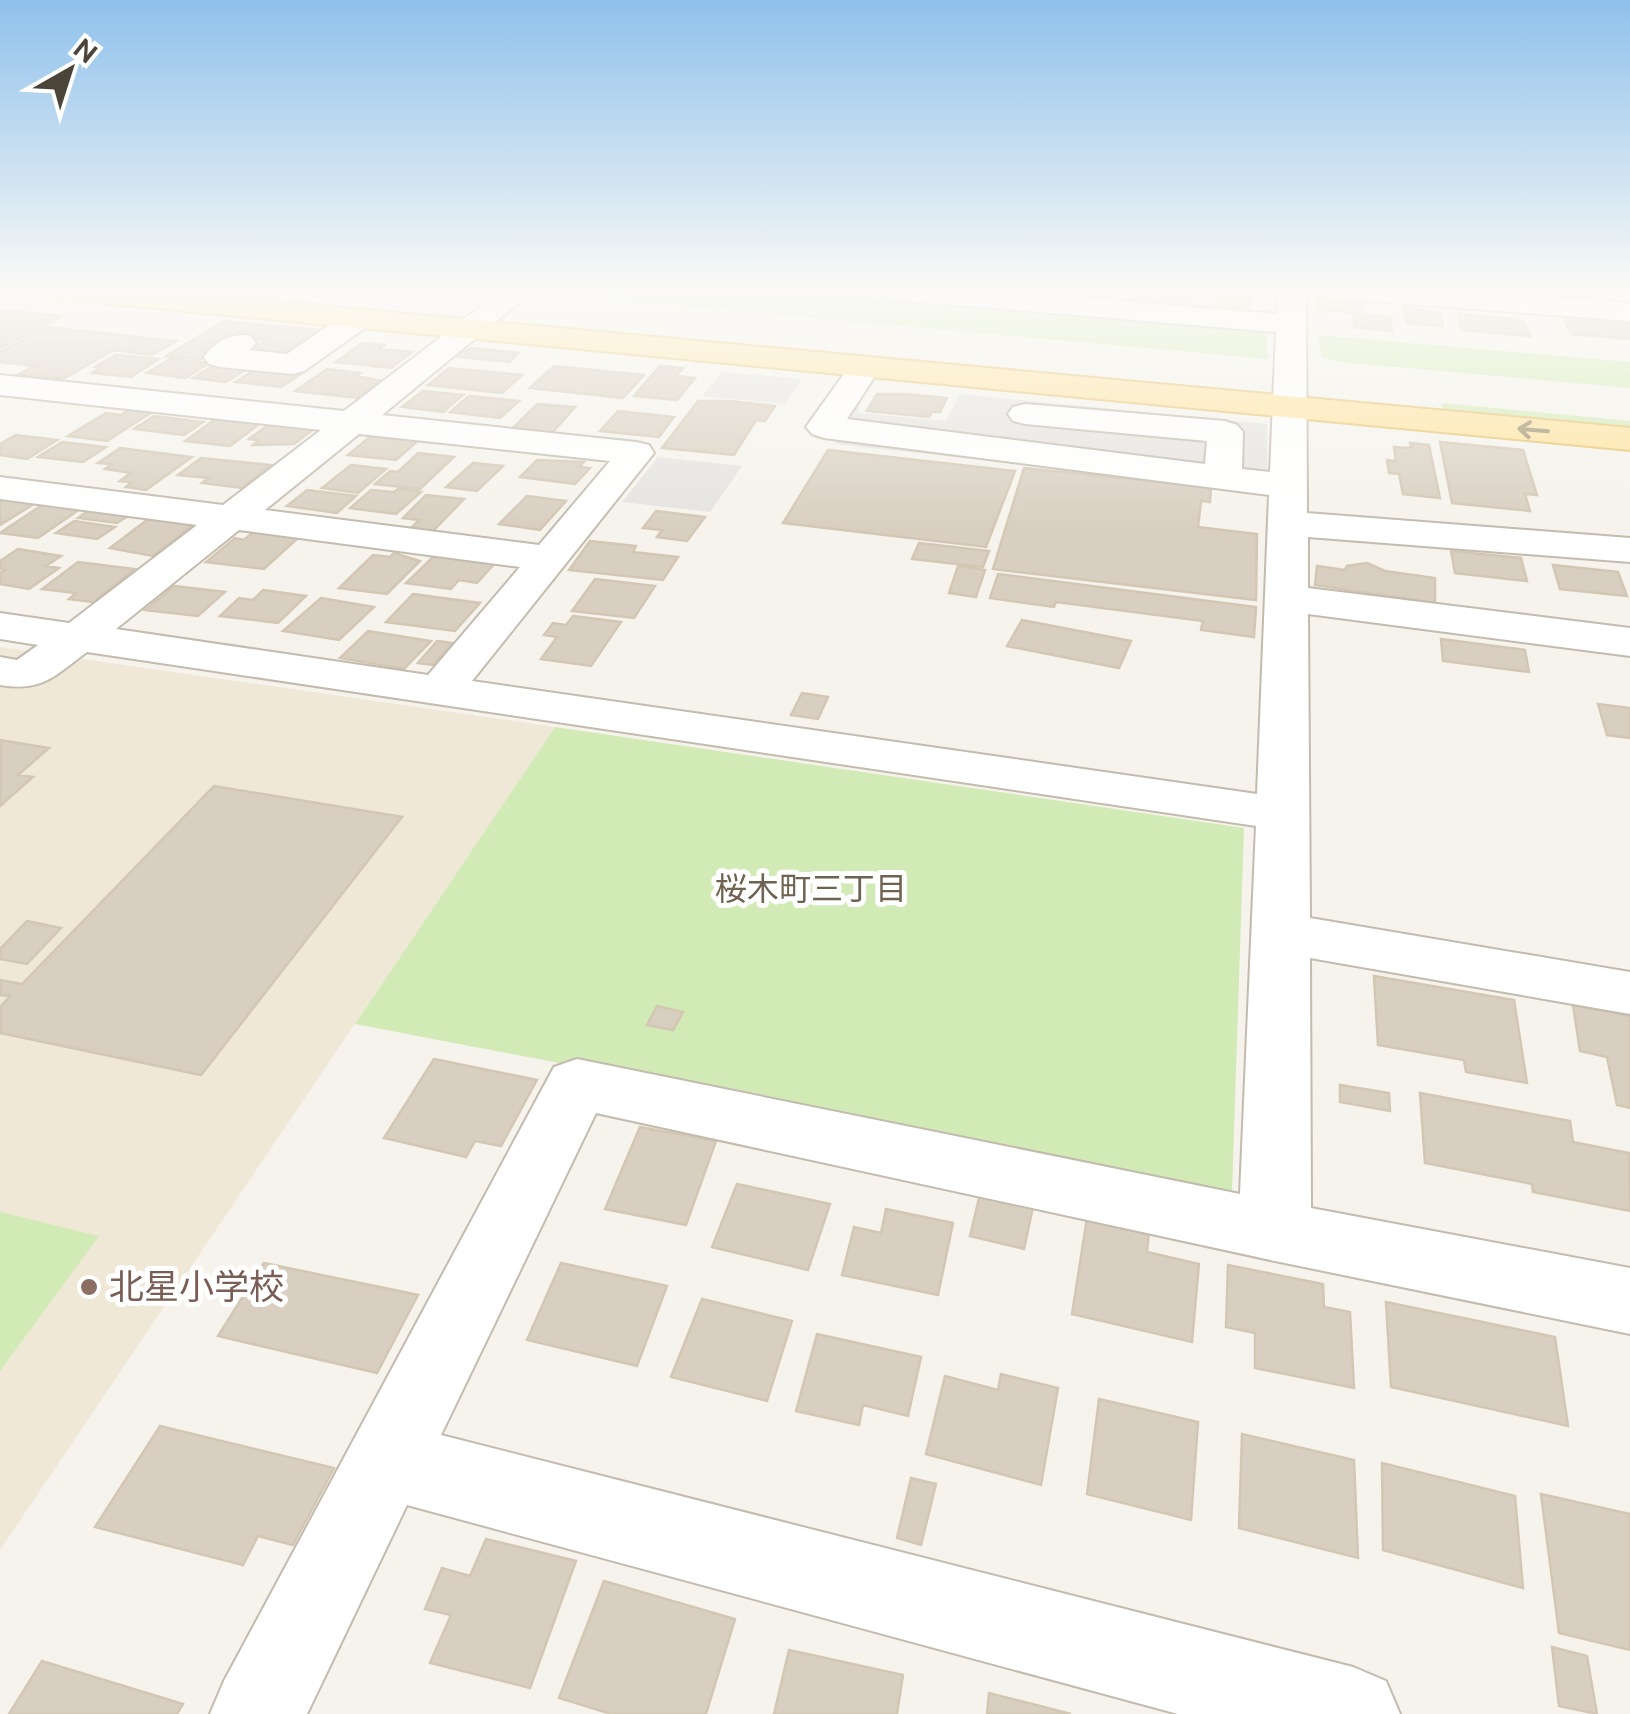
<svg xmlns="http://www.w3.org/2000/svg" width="1630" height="1714" viewBox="0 0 1630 1714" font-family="Ubuntu,'Noto Sans JP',sans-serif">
<rect width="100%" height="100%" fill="#f6f3ec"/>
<path fill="#efe8d6" d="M0,647L555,727L0,1550Z"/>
<path fill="#d2eab5" d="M544,288H790L1266,328L1268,359L538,293Z
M1318,335L1630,362V388L1340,362L1322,357Z
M1442,403L1630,421V427L1443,409Z
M555,727L1244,828L1232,1192L355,1024Z
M0,1212L99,1236L0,1371Z"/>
<path fill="#e5e3e0" d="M1104,288H1178L1177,294L1195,295L1193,310L1099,302Z
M722,372L802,379L785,404L702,396Z
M960,394L1267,424V491L834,444L840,436L810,431L826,397L861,400L858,413L946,421Z
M658,457L742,466L710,512L622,502Z"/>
<path fill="#d8cfc1" stroke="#d3c7b4" stroke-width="2.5" d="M1205,288H1251L1250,308L1217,305L1218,296L1204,295Z
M1328,295L1361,300L1363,313L1319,310L1317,297L1328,298Z
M1404,307L1440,313L1443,326L1407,323Z
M4,310L62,316L0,348V312Z
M1353,314L1390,317L1392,331L1354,327Z
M1458,314L1515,319L1524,322L1530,336L1462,330Z
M1563,317L1630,324V339L1571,334Z
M224,321L318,330L278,357L245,353L266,340L237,337L201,359L166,356Z
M48,327L176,341L152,355L114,350L63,379L19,374L35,366L0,362V352Z
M362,343L384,345L380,349L412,352L391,368L336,362Z
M472,348L519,353L509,362L453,356Z
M116,355L159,359L131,377L92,373L100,368L95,367Z
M170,359L209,363L186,378L147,373Z
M216,364L248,368L226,382L193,378Z
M554,366L644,375L623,398L530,388Z
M660,366L683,368L676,376L695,378L677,400L634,396Z
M258,368L302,373L281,387L236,382Z
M449,368L522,375L502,393L428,385Z
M327,369L360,373L356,376L383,381L359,398L295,391Z
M423,391L463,395L443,412L402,407Z
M877,394H905L947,398L940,412H932L929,417L867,411Z
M469,396L519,401L500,418L450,412Z
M698,401H729L775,406L765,421L756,420L734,455L662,448Z
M537,404L575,407L552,433L512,429Z
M132,407L155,410L107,441L68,436L106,413L121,415Z
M618,411L674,417L659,437L600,431Z
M154,416L203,422L184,435L134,429Z
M218,417L262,422L230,446L185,441Z
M271,423L315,428L294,444L253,445L259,440L249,439Z
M16,435L57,440L27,459L0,455V444Z
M372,435L418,441L396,460L348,455Z
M62,442L106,447L83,462L38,457Z
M1440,442L1523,450L1537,495L1525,494L1530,511L1452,503Z
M1410,443L1429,445L1440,498L1403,494L1399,474L1389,473L1387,460L1396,461L1394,447L1411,448Z
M120,448L192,457L146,490L126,487L132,482L120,481L131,473L105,469L112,464L98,463Z
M828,450L1015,471L986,547L783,523Z
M418,453L454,457L420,489L375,484L390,471L398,472Z
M201,458L270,465L242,488L202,483L209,478L178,475Z
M537,460L584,462L579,467L590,468L575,484L520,477Z
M473,463L503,466L477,491L446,487Z
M351,465L386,469L358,493L322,488Z
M1024,468L1211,487L1210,502L1201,501L1198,527L1257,534L1256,600L993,569Z
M398,489L421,492L396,514L350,508L371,490L394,492Z
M307,490L356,496L337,513L287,506Z
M426,495L464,499L433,531L411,528L419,520L403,518Z
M527,496L566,501L540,530L499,524Z
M0,499L34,504L0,525Z
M45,503L83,507L38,538L0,533Z
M92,508L131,514L117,523L78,518Z
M656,511L705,517L687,541L657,537L662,530L643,528Z
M152,516L197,522L153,556L110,548Z
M74,521L115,527L97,539L56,533Z
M253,532L299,537L264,569L206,562L235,538L244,540Z
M590,541L636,546L633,552L678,557L663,580L569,570Z
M919,543L989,551L983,567L912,559Z
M18,549L61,556L46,566L59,568L29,589L0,584V573L5,570L0,569V561Z
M1451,551L1521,558L1527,581L1455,573Z
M394,553L420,561L387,594L339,588L373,555L390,557Z
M436,554L496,562L477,583L459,580L451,589L406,583Z
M78,562L135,569L93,602L69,599L76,593L42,589Z
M1367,563L1385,571L1435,578V603L1315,585L1317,566L1345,570L1347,566Z
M1553,565L1618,572L1627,596L1560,589Z
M958,566L985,570L976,597L949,593Z
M998,574L1256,607L1254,637L1201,630L1203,621L1056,602L1054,607L990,598Z
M595,579L655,586L634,618L572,611Z
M174,586L225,592L198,616L145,610Z
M263,590L306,596L278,623L220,616L239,598L253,600Z
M413,594L480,603L455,631L386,622Z
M321,598L374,607L339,640L283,631Z
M573,616L621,622L591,666L541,659L557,637L544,635L553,623L566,625Z
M1022,620L1131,641L1119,668L1007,646Z
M368,631L431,641L404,669L340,658Z
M1441,639L1525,650L1529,672L1443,661Z
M437,641L452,643L433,665L418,663Z
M802,693L828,697L818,719L791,715Z
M1598,704L1630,708V738L1607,735Z
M0,740L49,748L18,775L33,777L0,806Z
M214,786L402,817L201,1075L0,1033V1007L10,996L0,995V980L22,984Z
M27,921L61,928L27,964L0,959V949Z
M1374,976L1514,1000L1527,1083L1466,1072L1464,1060L1378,1045Z
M1573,1005L1630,1016V1108L1617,1105L1607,1057L1580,1051Z
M657,1006L683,1012L673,1030L647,1025Z
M434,1059L537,1080L501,1146L475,1141L466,1157L384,1138Z
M1340,1085L1389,1093L1390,1111L1340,1102Z
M1420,1093L1570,1121L1573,1142L1629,1153L1630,1211L1533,1192L1532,1184L1425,1163Z
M640,1127L716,1141L686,1225L605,1209Z
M737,1184L830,1204L808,1270L712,1247Z
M980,1194L1033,1207L1024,1249L970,1236Z
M886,1209L953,1223L938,1295L842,1275L854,1227L881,1233Z
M1087,1218L1149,1232L1147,1252L1199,1264L1192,1342L1072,1314Z
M264,1263L418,1295L377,1373L218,1336Z
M561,1263L667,1286L637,1366L527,1340Z
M1228,1265L1323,1284L1324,1307L1350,1312L1354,1388L1255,1368V1333L1226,1327Z
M702,1299L792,1321L767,1401L671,1377Z
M1386,1302L1555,1337L1568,1426L1391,1387Z
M817,1334L921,1357L908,1416L863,1405L859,1425L796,1411Z
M1001,1374L1058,1388L1041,1485L926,1454L945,1376L998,1390Z
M1099,1399L1198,1422L1191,1520L1087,1494Z
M160,1426L334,1468L293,1545L258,1536L243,1565L95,1527Z
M1242,1434L1354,1460L1358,1558L1239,1528Z
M1382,1463L1515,1496L1523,1588L1383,1550Z
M911,1478L936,1484L921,1545L897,1538Z
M1541,1494L1630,1514V1650L1559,1633Z
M486,1539L576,1561L530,1688L430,1663L451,1615L425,1609L442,1568L470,1576Z
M604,1581L735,1619L706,1714H611L559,1698Z
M1552,1647L1587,1656L1597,1714L1559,1706Z
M789,1650L903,1675L897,1714H774Z
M42,1661L183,1704L177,1714H9Z
M989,1693L1071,1714H987Z"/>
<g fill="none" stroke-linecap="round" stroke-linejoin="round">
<defs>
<path id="minor" d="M505,288H537L382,415L636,442L649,445L654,453L472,681L1257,794L1269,495L824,438L812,434L806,427L854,360H876L881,367L847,419L1205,464L1207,441L1025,424L1013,421L1008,414L1013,407L1025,404L1225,421L1237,425L1243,432L1242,469L1270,472L1276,332L863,297L853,294L849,288H966L1277,314L1278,288H1432L1630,303V321L1320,297L1306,289L1307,513L1630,538V562L1308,537V588L1630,628V656L1308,614L1310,918L1630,972V1014L1310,958L1311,1208L1630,1268V1334L1275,1261L596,1113L441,1435L1353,1667L1386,1681L1400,1714H1178L407,1505L307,1714H210L224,1681L554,1067L577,1059L1240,1194L1256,826L87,652C54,676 43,692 0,685V657L17,660L38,645L0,639V613L69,623L197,525L0,499V477L223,505L321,430L0,395V375L344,411ZM359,434L610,461L539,545L265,510ZM239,530L520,567L428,675L116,629Z
M358,310L369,313L373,319L369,325L304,371L293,374L220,367L209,364L204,357C215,341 233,332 251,336L256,343L250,350L287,354L347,313Z"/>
<path id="major" d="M25,288H130L1630,428V450L39,297L29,294Z"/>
</defs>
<use href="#minor" stroke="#c2bbae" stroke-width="4"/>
<use href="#major" stroke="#e6c16a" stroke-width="4"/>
<use href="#minor" fill="#fff" fill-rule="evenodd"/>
<use href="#major" fill="#ffe39c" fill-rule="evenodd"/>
</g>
<defs><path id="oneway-shaft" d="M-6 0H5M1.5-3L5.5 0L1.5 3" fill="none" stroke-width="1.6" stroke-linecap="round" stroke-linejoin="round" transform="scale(2.5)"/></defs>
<use stroke="#9c8c66" href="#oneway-shaft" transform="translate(1533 430) rotate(-175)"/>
<linearGradient id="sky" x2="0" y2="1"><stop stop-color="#8fc1ec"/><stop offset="0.55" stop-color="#fbfaf6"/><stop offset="1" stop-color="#fbfaf6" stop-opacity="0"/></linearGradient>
<rect width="1630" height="528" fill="url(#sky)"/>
<circle fill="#8d6e63" stroke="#fff" stroke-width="4" cx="89" cy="1287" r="10"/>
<g text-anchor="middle" stroke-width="10" stroke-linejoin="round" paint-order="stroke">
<g font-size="32" fill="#6e6250" stroke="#fff">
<text x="811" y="900">桜木町三丁目</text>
</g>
<g font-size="35" fill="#785e54" stroke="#fff" text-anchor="start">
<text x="109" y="1299">北星小学校</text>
</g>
</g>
<g transform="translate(70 70) rotate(39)" stroke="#ffffff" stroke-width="8" paint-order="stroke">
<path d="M0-8L18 38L0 25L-18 38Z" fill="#4b4439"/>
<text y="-15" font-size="28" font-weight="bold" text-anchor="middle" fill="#4b4439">N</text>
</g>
</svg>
